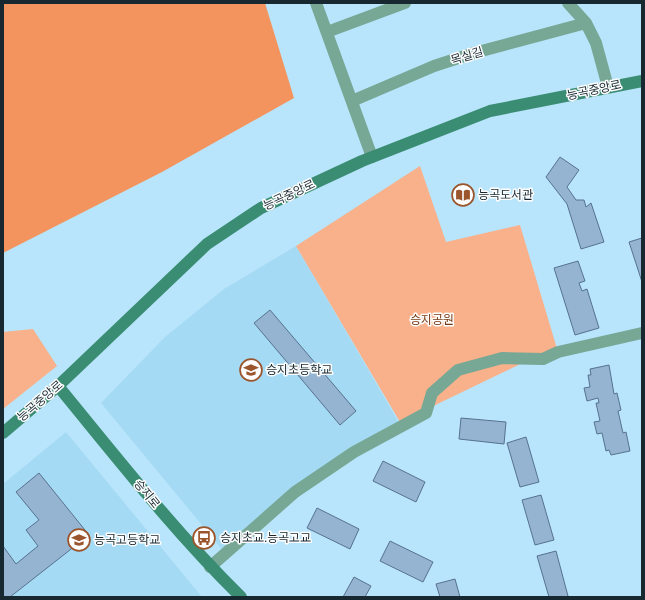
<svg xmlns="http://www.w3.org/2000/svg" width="645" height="600" font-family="Lato,'Noto Sans KR',sans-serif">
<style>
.built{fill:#a5daf4}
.green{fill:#f8b18b}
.forest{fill:#f3945f}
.building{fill:#95b4d2;stroke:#56728e}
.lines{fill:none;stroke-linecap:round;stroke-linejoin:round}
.street{stroke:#76a895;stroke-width:12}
.secondary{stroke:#3a8d72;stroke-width:12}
.labels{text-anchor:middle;stroke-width:3;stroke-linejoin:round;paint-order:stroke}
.street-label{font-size:12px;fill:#172831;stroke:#fefefe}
.poi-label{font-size:12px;fill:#172831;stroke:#fefefe;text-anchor:start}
.park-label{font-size:12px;fill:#783b15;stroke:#fefefe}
</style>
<rect width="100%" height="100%" fill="#b8e5fb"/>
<path class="built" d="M296 246 401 426 354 452 225 553 101 403 165 337 224 289Z
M66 432 202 597H3V484Z"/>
<path class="green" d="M420 166 446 242 520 225 558 352 541 354 400 422 296 246Z
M33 329 57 366 3 409V332Z"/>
<path class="forest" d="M3 3H265L294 98 162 172 3 253Z"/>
<path class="building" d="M560 157 579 170 567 187 576 200H584L586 207 591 203 604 242 581 249 567 204 546 177Z
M642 238V282L629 242Z
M578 261 585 281 579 283 582 291 587 289 599 328 575 335 554 268Z
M270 310 356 411 340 425 254 323Z
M609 365 614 394 617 393 621 410 618 411 623 433 626 432 630 451 611 455 609 450 606 451 602 433 597 434 594 422 600 421 596 403H599L598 398 587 401 584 388 590 387 588 375H591L590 369Z
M461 418 506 422 504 444 459 439Z
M526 437 539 482 520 487 507 443Z
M383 461 425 482 416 502 373 481Z
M39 473 89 535 10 597H3V546L16 564 38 546 26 530 39 520 16 492Z
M541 495 554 540 535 545 522 500Z
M317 508 359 529 350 549 307 528Z
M390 541 433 562 423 582 380 561Z
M556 551 568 596 565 597H549L537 556Z
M354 577 371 586 365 597H343Z
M455 579 460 597H440L436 584Z"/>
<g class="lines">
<path class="street" d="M316 3 372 157
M568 3 586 23 596 43 608 87
M327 32 405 3
M352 101 434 66 474 53 586 23
M210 567 295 492 354 452 426 413 432 393 458 370 502 358 543 359 558 352 642 333"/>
<path class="secondary" d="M58 386C118 459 174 531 241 597
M3 433 58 386 207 244 261 208 362 161 490 111 642 81"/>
</g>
<defs>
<g id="library-ring" transform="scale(1.15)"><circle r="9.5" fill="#fefefe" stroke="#9b552c" stroke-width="1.5"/><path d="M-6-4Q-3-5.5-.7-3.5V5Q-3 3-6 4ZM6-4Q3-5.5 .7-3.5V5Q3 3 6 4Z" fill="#9b552c"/></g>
<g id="school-ring" transform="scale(1.15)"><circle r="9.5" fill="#fefefe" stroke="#9b552c" stroke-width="1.5"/><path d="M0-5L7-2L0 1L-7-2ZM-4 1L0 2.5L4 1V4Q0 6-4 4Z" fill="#9b552c"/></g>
<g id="bus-ring" transform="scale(1.15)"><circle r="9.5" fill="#fefefe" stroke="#9b552c" stroke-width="1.5"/><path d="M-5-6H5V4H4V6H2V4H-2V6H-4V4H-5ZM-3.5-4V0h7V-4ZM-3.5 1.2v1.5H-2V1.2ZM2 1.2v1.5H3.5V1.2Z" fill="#9b552c"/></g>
</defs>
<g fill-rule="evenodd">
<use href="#library-ring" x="463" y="195"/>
<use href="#school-ring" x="251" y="370"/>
<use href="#bus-ring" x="204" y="538"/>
<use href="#school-ring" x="79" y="540"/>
</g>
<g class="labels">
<g class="street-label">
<text transform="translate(467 56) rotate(-17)" y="4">목실길</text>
<text transform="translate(594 90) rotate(-12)" y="4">능곡중앙로</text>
<text transform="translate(289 195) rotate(-25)" y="4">능곡중앙로</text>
<text transform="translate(40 401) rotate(-41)" y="4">능곡중앙로</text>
<text transform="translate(147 494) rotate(51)" y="4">승지로</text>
</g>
<g class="poi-label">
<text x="478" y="199">능곡도서관</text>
<text x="266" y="374">승지초등학교</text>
<text x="220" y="542">승지초교.능곡고교</text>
<text x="94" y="544">능곡고등학교</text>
</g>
<g class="park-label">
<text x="432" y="324">승지공원</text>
</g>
</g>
<rect width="645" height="600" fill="none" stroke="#172831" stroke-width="8"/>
</svg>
